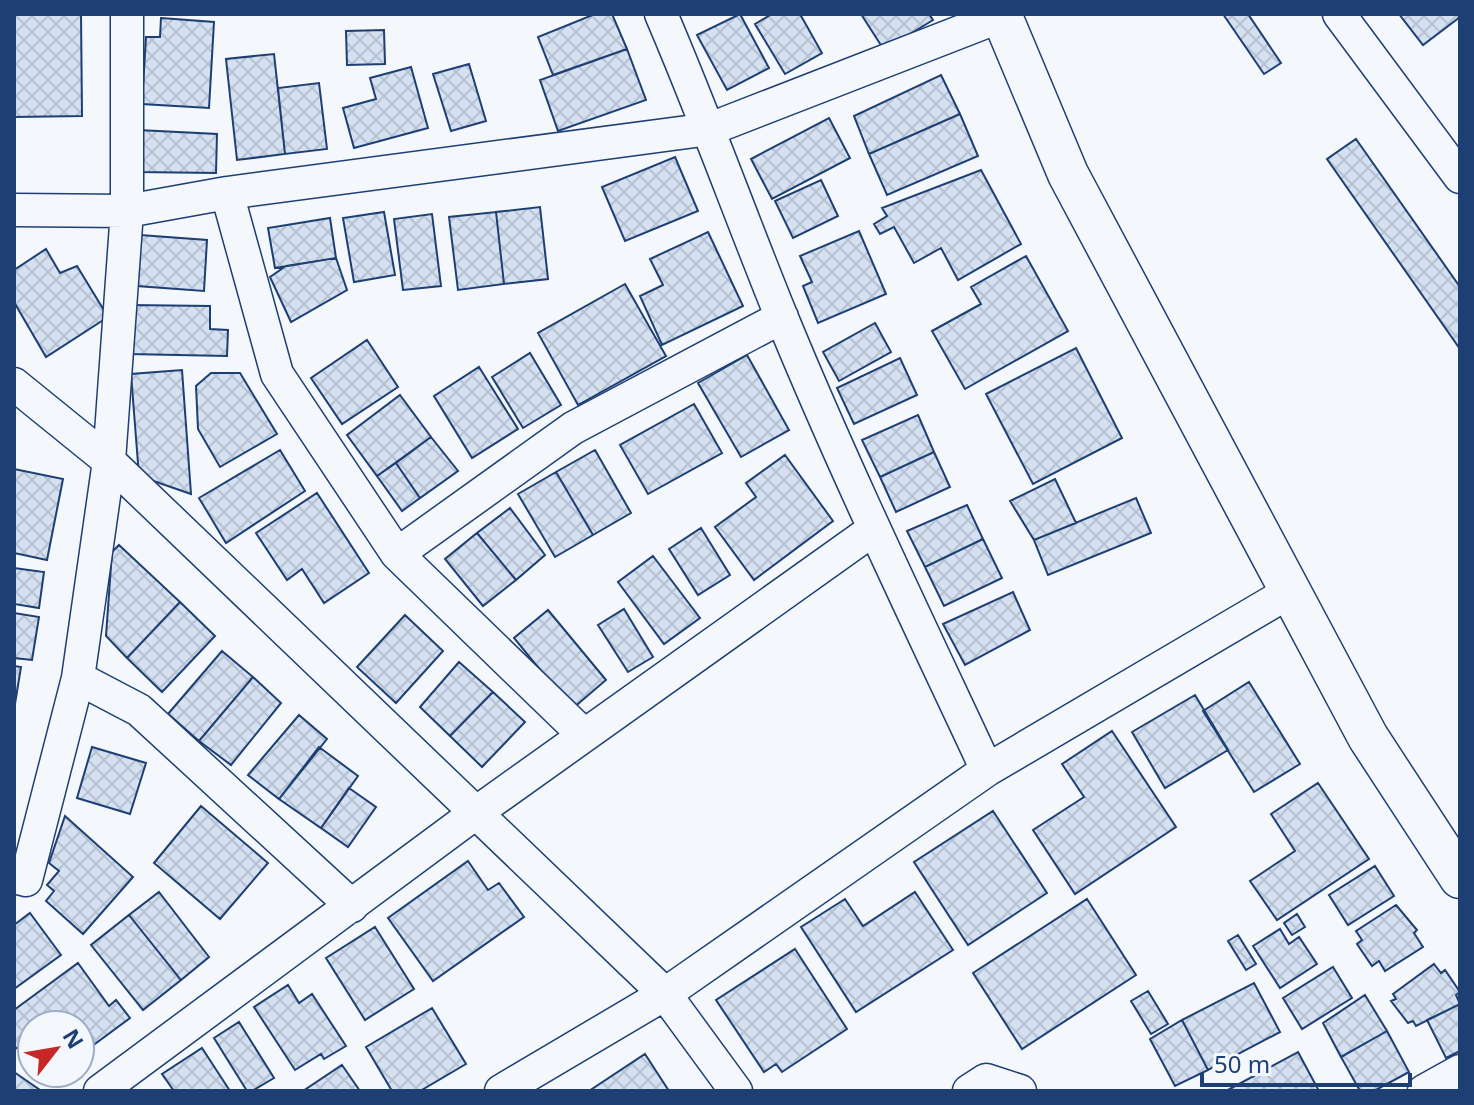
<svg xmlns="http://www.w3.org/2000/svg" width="1474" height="1105" font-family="'Noto Sans',sans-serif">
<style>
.building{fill:url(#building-cross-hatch);stroke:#1d3f73;stroke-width:2}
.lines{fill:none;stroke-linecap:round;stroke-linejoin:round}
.minor-casing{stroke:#1d3f73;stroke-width:35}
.major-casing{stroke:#1d3f73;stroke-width:43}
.minor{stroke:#f4f7fb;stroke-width:32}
.major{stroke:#f4f7fb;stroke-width:40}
</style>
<defs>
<pattern id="building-cross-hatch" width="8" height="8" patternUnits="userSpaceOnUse" patternTransform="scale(2)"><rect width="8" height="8" fill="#d5e0f0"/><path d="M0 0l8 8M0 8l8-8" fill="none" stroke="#b6c1d1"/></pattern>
</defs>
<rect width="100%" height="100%" fill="#f4f7fb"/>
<path class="building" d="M14 14H81L82 116 14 117Z
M595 14H612L627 49 553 75 538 37Z
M740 14 769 68 727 90 697 35Z
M772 14H800L822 53 785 74 755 24Z
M861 14H929L933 20 884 50Z
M1223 14H1248L1281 63 1264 74Z
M1399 14H1460V17L1423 45Z
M161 18 214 22 209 108 142 104 146 37H160Z
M384 30 385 64 347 65 346 31Z
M627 49 646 100 558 131 540 80Z
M274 54 285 154 237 160 226 59Z
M469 64 486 121 451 131 433 74Z
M411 67 428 128 354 148 343 108 376 99 370 78Z
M941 75 960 114 869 154 854 116Z
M319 83 327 149 285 154 278 88Z
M960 114 978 156 887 195 869 154Z
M829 118 850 158 772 199 751 159Z
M138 130 217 134 216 173 138 172Z
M1356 139 1460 287V349L1327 159Z
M675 157 698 211 625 241 602 187Z
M981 170 1021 244 958 280 941 248 914 263 894 227 880 234 874 224 887 216 882 208Z
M821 180 838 216 793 238 775 201Z
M540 207 548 279 504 284 496 212Z
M384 212 395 275 354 282 343 218Z
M496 212 504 284 458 290 449 217Z
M432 214 441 286 403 290 394 219Z
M330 218 336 258 275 268 268 228Z
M859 231 886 294 818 323 803 286 812 282 800 256Z
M708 232 743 306 662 345 640 296 663 285 650 259Z
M140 235 207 240 204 291 137 286Z
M46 249 60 273 77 266 108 317 46 357 14 302V270Z
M1026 256 1068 331 965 389 932 331 981 304 971 287Z
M336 258 347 290 291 322 270 277 286 266Z
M625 284 666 356 578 405 538 333Z
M130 305 210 306V329L228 330 227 356 129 354Z
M875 323 891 352 839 381 823 352Z
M367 340 398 387 342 424 311 378Z
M1076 348 1122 438 1033 484 986 394Z
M530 353 561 405 523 428 492 377Z
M747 355 789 430 741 457 698 383Z
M900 358 917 395 854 424 837 388Z
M479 367 518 429 472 458 434 396Z
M182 370 191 494 139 476 131 374Z
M211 373H240L277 434 220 467 198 429 196 386Z
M400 395 431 437 377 476 347 435Z
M694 404 722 453 648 494 620 445Z
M918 415 934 452 880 477 862 440Z
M431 437 458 471 420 498 396 463Z
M280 450 305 491 226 543 199 498Z
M595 450 631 513 593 535 556 472Z
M934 452 950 487 896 512 880 477Z
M785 455 833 521 754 580 715 527 756 497 746 483Z
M396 463 420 498 402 511 377 476Z
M14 469 63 479 47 560 14 553Z
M556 472 593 535 555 557 518 494Z
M1055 479 1076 523 1034 540 1010 501Z
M317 493 369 573 324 603 302 569 287 580 256 533Z
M1136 498 1151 533 1048 575 1034 540Z
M967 505 983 539 925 567 907 531Z
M510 508 545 555 516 580 477 533Z
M701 528 730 575 698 595 669 549Z
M477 533 516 580 483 606 445 559Z
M983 539 1002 578 944 606 925 567Z
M119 545 180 602 127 658 106 636 112 552Z
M653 556 700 618 664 644 618 582Z
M14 568 44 572 39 608 14 604Z
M1013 592 1030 630 965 665 943 624Z
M180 602 215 636 162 692 127 658Z
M624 609 653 657 628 672 598 625Z
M548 610 606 680 572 709 514 638Z
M14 613 39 617 32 660 14 658Z
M405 615 443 651 396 703 357 667Z
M222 651 253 677 199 741 168 714Z
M459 662 493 692 450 736 420 707Z
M14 666 21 667 14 710Z
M253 677 281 703 231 765 199 741Z
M1249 682 1300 764 1254 792 1203 711Z
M493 692 525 722 482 767 450 736Z
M1195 695 1228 750 1165 788 1132 732Z
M299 715 327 739 279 799 248 775Z
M1112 731 1176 827 1075 894 1033 830 1084 797 1062 764Z
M92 747 146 763 130 814 77 798Z
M319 747 358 776 321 828 279 799Z
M1318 783 1369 859 1277 920 1250 881 1295 851 1271 814Z
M349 788 376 807 348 847 321 828Z
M201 806 268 863 220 919 154 863Z
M993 811 1047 893 968 945 914 862Z
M65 816 133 877 83 934 46 901 54 891 47 885 59 871 49 863Z
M468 861 488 890 499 883 524 917 433 981 388 918Z
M1375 866 1394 896 1348 925 1329 895Z
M159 892 209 957 181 980 129 915Z
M915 892 953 950 856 1012 801 927 845 899 863 926Z
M1087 899 1136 975 1022 1049 973 973Z
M1396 905 1417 930 1414 933 1423 947 1385 971 1379 961 1372 966 1357 944 1362 940 1356 931Z
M30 913 61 955 14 989V925Z
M1297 914 1305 927 1292 935 1284 923Z
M129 915 181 980 143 1010 91 945Z
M375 927 414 989 365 1020 326 958Z
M1280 929 1289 944 1299 937 1317 964 1280 988 1253 946Z
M1238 935 1256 964 1246 970 1228 941Z
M795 949 847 1029 782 1072 776 1064 764 1072 716 1000Z
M78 963 109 1006 116 1000 130 1018 80 1055V1025H32V1065L18 1047 14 1050V1010Z
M1434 964 1441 973 1445 970 1460 992 1456 995 1460 1004 1416 1026 1413 1021 1408 1023 1391 1001 1396 999 1393 994Z
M1333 967 1352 998 1302 1029 1283 998Z
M1254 983 1280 1032 1208 1070 1182 1020Z
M288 985 299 1003 312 994 346 1046 324 1059 321 1054 295 1070 254 1007Z
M1148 991 1168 1024 1151 1034 1131 1001Z
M1365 995 1387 1031 1341 1057 1323 1023Z
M1460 1004V1051L1446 1058 1427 1020Z
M432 1008 466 1064 420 1091H392L366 1047Z
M1182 1020 1208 1070 1175 1086 1150 1039Z
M239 1022 274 1078 252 1091H247L214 1038Z
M1387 1031 1409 1072 1374 1091H1360L1341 1057Z
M202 1048 230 1091H174L162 1074Z
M1298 1052 1319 1091H1226Z
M645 1054 669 1091H589Z
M342 1065 360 1091H303Z
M14 1072 40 1090 39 1091H14Z"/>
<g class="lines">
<g class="minor-casing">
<path id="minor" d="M1339 14 1460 177
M14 210 127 211 227 193
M14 384 109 461 665 994 736 1091
M397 554 277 374 227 193 710 129 1001 16
M78 678 139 710 352 906
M584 735 397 554 573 428 782 317
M987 770 1291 591
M14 877 26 880 78 678 109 461 127 211V14
M100 1091 477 812 874 529
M501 1091 665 994 987 770C917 620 845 471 782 318 741 217 704 114 661 14
M969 1091 986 1080 1020 1091
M1424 1091 1460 1071"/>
</g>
<g class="major-casing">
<path id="major" d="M1001 14 1068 174 1368 737 1460 878"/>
</g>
<use href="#minor" class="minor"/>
<use href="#major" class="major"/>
</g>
<rect width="1474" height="1105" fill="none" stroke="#1d3f73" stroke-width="32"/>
<g transform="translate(56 1049) rotate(59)"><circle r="38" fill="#f4f7fb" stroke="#9eadc5" stroke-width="2"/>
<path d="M0-6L14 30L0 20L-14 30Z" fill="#c62828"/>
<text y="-12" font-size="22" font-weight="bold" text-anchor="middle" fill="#1d3f73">N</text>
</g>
<path d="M1202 1073v12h208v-12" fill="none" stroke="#1d3f73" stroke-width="4"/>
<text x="1214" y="1073" font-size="24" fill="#1d3f73" stroke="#f4f7fb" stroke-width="6" paint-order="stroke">50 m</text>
</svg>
